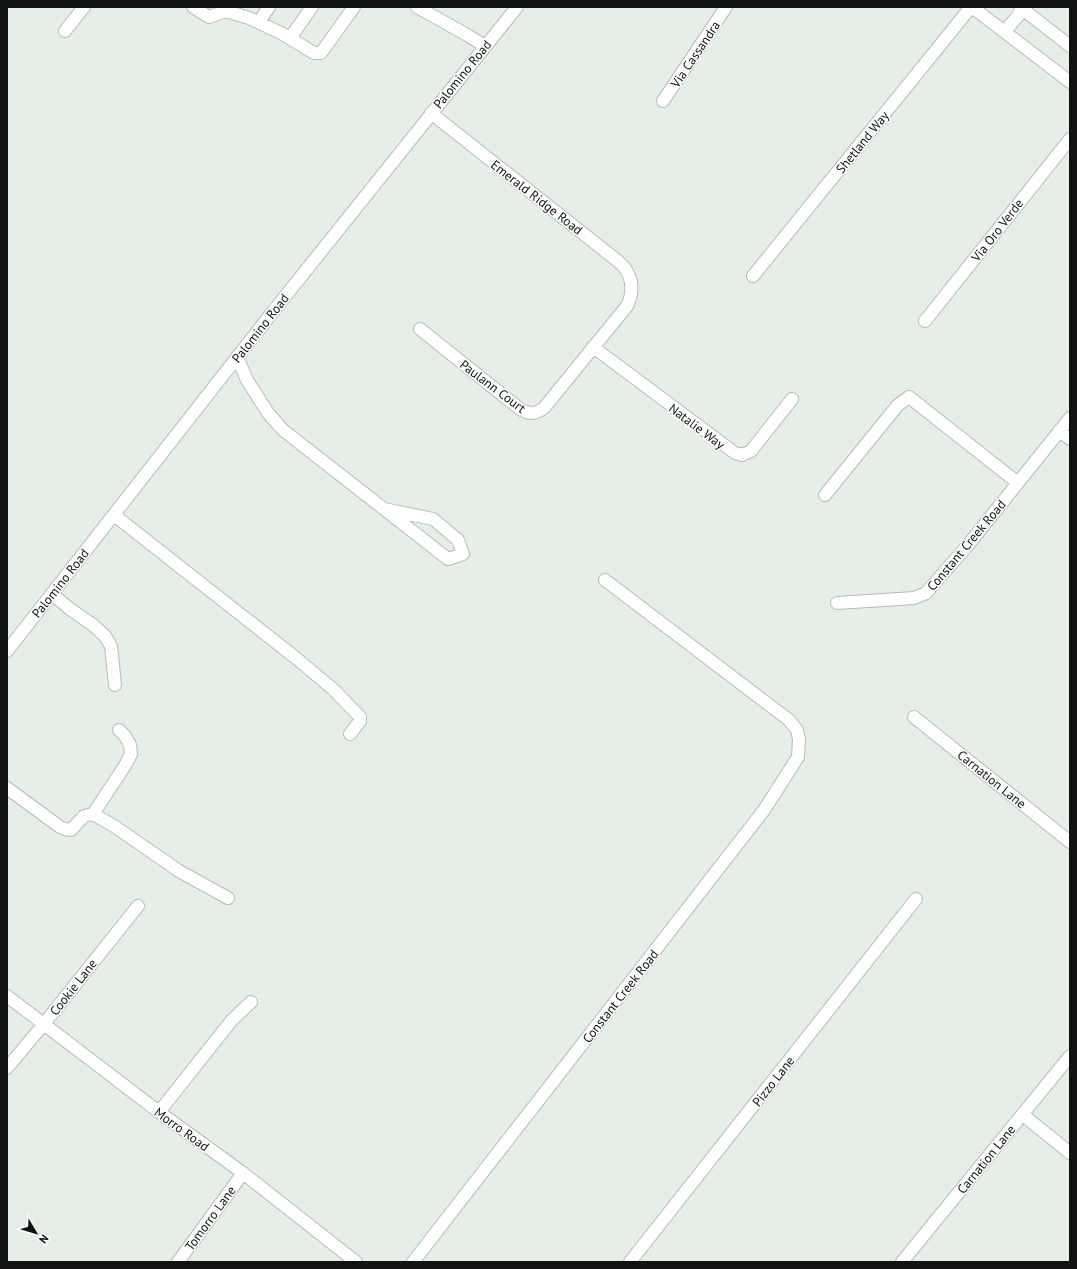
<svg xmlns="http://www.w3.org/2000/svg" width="1077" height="1269" font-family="'PT Sans',sans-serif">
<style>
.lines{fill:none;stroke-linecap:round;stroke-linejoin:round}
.minor-casing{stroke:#b3bdb5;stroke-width:14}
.minor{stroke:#fff;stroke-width:12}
.labels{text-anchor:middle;stroke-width:3;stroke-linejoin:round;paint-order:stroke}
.street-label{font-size:13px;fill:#101311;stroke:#fff}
</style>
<rect width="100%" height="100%" fill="#e5efe8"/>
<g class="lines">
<g class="minor-casing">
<path id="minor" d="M193 7 209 17 226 11 249 18 281 33 314 53H321L354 7
M417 7 467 35 485 46
M972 7 1070 82
M1020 7 1070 46
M259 22 269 7
M65 31 84 7
M1005 31 1023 10
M290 38 312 7
M663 101 726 7
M753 276 971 7
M925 321 1070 139
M420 329 520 409C529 415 536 414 544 408L627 306C635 290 632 273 619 262L431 113
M593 347 735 453 742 455 751 451 792 399
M237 357 247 380 268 413 283 430 448 559 463 554 458 540 433 519 384 509
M1059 431 1070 439
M825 495 898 405 909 397 1018 483
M114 515 296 658 334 690 360 717V721L350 734
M52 594 70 609 93 625 105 636 111 646 115 685
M837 603 914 598 926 593 968 545 1070 418
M7 651 271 314 517 7
M914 717 1070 842
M7 788 60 827 65 829 71 830 84 816 93 814 114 826 179 871 228 898
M93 814 126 764 131 754 130 745 125 736 119 730
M7 996 159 1112 243 1173 356 1262
M7 1068 43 1025 138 906
M159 1112 232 1020 251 1002
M1023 1115 1070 1153
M178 1262 243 1173
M413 1262 764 810 798 757 799 739 797 730 789 720 605 580
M630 1262 916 899
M902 1262 1070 1056"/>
</g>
<use href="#minor" class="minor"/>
</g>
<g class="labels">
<g class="street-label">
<text transform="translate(695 54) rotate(-56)" y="5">Via Cassandra</text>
<text transform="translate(462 74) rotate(-51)" y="5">Palomino Road</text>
<text transform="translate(862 142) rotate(-51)" y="5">Shetland Way</text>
<text transform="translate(537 197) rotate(38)" y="5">Emerald Ridge Road</text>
<text transform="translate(997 230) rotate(-52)" y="5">Via Oro Verde</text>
<text transform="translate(260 328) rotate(-52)" y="5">Palomino Road</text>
<text transform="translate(493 386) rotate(37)" y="5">Paulann Court</text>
<text transform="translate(697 426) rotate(37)" y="5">Natalie Way</text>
<text transform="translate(966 545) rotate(-50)" y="5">Constant Creek Road</text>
<text transform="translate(60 583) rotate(-52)" y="5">Palomino Road</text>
<text transform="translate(992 779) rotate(39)" y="5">Carnation Lane</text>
<text transform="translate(73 987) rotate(-52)" y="5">Cookie Lane</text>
<text transform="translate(620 996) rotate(-52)" y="5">Constant Creek Road</text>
<text transform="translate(773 1081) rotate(-52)" y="5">Pizzo Lane</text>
<text transform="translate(182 1129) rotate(36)" y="5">Morro Road</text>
<text transform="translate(986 1159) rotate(-51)" y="5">Carnation Lane</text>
<text transform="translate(210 1218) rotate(-54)" y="5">Tomorro Lane</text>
</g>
</g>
<rect width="1077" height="1269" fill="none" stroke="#101311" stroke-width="16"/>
<g transform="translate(36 1233) rotate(128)" stroke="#ffffff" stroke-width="3" paint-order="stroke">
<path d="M0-3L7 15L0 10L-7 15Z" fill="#101311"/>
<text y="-6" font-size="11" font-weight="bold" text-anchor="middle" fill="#101311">N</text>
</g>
</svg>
